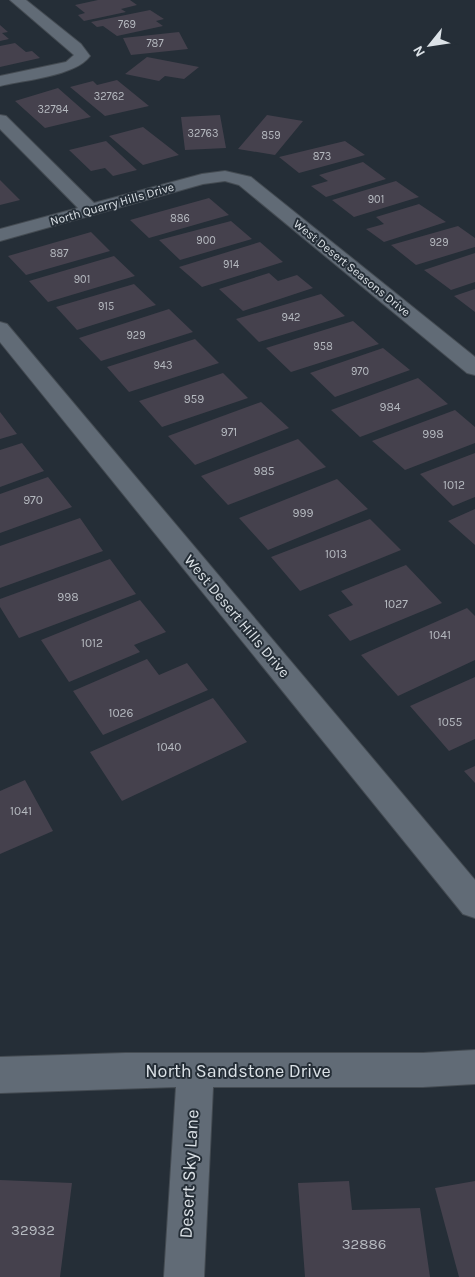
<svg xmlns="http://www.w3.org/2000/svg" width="475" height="1277" font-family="Karla,sans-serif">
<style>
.building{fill:#45414d}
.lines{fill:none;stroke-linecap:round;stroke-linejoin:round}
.minor-casing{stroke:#444b52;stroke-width:2}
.minor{fill:#616b76;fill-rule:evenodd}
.labels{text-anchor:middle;stroke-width:4;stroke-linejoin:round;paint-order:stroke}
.far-number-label{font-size:11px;fill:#b6bac0}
.far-street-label{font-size:12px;fill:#dce2e7;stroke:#252e37}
.number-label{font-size:12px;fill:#b6bac0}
.street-label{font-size:15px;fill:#dce2e7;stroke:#252e37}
.near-number-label{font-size:15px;fill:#b6bac0}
.near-street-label{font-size:18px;fill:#dce2e7;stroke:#252e37}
</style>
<rect width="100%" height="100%" fill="#252e37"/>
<path class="building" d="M98 0H130L137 5 121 9 126 12 84 21 78 15 85 13 75 5Z
M150 10 164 19 156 21 163 26 117 36 103 26 97 27 91 22Z
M0 25 8 32 2 33 9 39 0 41Z
M179 32 188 49 131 55 123 38Z
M15 43 26 52 32 51 40 58 0 67V46Z
M147 57 199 67 184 79 165 76 159 81 125 74Z
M117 80 149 106 105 116 70 87 93 81 97 85Z
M58 88 91 117 45 128 15 101Z
M220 115 226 148 185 150 181 117Z
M267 115 303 121 275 155 238 149Z
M143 127 179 155 143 165 109 136Z
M106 141 137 170 113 176 105 168 91 171 69 150Z
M345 141 365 155 299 173 279 157Z
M363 162 386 179 326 197 311 186 328 181 319 175Z
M0 180 20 200 0 205Z
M396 181 419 197 354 217 332 200Z
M209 198 229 215 149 238 130 220Z
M419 204 446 222 384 242 366 229 384 224 376 217Z
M231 221 252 239 180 260 159 240Z
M458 226 475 238V247L416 265 391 245Z
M91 232 110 251 26 275 8 256Z
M260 242 283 262 202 287 179 267Z
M475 253V282L451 290 424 270Z
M114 256 135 276 48 302 29 281Z
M269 273 278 281 297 275 313 288 243 311 219 289Z
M134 284 156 305 77 330 56 307Z
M475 289V312L454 296Z
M321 294 345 316 259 342 236 319Z
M169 309 193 332 101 361 79 338Z
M353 321 379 344 291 372 266 348Z
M195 339 219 363 129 392 107 367Z
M383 348 410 370 335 397 310 373Z
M223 373 248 398 162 427 139 401Z
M418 378 448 404 360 437 331 410Z
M261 402 289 428 195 465 168 436Z
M455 410 475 427V443L405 470 372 441Z
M0 412 17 434 0 439Z
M298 439 326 467 228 505 201 476Z
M22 443 44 471 0 487V450Z
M475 453V497L453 506 420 474Z
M48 477 72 507 0 533V494Z
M337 479 368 509 268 550 239 518Z
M475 509V545L448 521Z
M80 518 103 551 0 588V546Z
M370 519 401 550 300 591 271 557Z
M110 559 136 594 19 638 0 607V599Z
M406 565 442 603 350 641 328 615 353 605 341 591Z
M140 600 166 632 134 645 140 652 69 682 41 640Z
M467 608 475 616V660L398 696 361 655Z
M147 659 159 675 187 663 208 690 103 735 73 691Z
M475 677V739L449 751 410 706Z
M213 698 247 742 122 801 90 752Z
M475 766V783L464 771Z
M25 780 53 831 0 854V791Z
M0 1180 72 1183 60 1277H0Z
M349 1181 352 1210 420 1208 430 1277H305L298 1183Z
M475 1181V1277H459L435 1188Z"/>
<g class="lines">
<g class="minor-casing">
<path id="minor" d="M10 0H26L81 44 90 56C76 76 24 80 0 86V76L66 62 74 55Z
M0 115 6 116 94 203 202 174 225 171 251 177 475 357V375L467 373 239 185 225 181 203 184 0 241V229L78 208 0 129Z
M0 322 7 324 475 880V918L463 914 0 342Z
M475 1050V1084L423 1087H213L204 1277H164L176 1087 0 1093V1057L125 1053H423Z"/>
</g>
<use href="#minor" class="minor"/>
</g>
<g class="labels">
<g class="far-number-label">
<text x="127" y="28">769</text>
<text x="155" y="47">787</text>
<text x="109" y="100">32762</text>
<text x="53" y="113">32784</text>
<text x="203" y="137">32763</text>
<text x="271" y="139">859</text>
<text x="322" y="160">873</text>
<text x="376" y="203">901</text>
<text x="180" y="222">886</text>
<text x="206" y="244">900</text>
<text x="439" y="246">929</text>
<text x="59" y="257">887</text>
<text x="231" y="268">914</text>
<text x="82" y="283">901</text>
<text x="106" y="310">915</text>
<text x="291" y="321">942</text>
<text x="136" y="339">929</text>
<text x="323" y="350">958</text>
<text x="163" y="369">943</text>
<text x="360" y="375">970</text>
</g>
<g class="far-street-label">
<text transform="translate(112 204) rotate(-16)" y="4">North Quarry Hills Drive</text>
<text transform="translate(352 268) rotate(39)" y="4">West Desert Seasons Drive</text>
</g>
<g class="number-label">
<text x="194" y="403">959</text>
<text x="390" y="411">984</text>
<text x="229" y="436">971</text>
<text x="433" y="438">998</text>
<text x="264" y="475">985</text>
<text x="454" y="489">1012</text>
<text x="33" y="504">970</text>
<text x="303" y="517">999</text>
<text x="336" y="558">1013</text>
<text x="68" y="601">998</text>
<text x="396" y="608">1027</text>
<text x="440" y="639">1041</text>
<text x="92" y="647">1012</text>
<text x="121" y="717">1026</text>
<text x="450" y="726">1055</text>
<text x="169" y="751">1040</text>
<text x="21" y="815">1041</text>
</g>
<g class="street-label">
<text transform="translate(237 616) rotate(50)" y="5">West Desert Hills Drive</text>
</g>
<g class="near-number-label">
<text x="33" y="1235">32932</text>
<text x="364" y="1249">32886</text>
</g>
<g class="near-street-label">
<text x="238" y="1077">North Sandstone Drive</text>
<text transform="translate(189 1174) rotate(-87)" y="6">Desert Sky Lane</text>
</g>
</g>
<g transform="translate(430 45) rotate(240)" stroke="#252e37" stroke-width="4" paint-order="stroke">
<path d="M0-4L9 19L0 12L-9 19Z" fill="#dce2e7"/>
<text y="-8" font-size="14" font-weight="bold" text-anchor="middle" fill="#dce2e7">N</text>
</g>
</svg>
